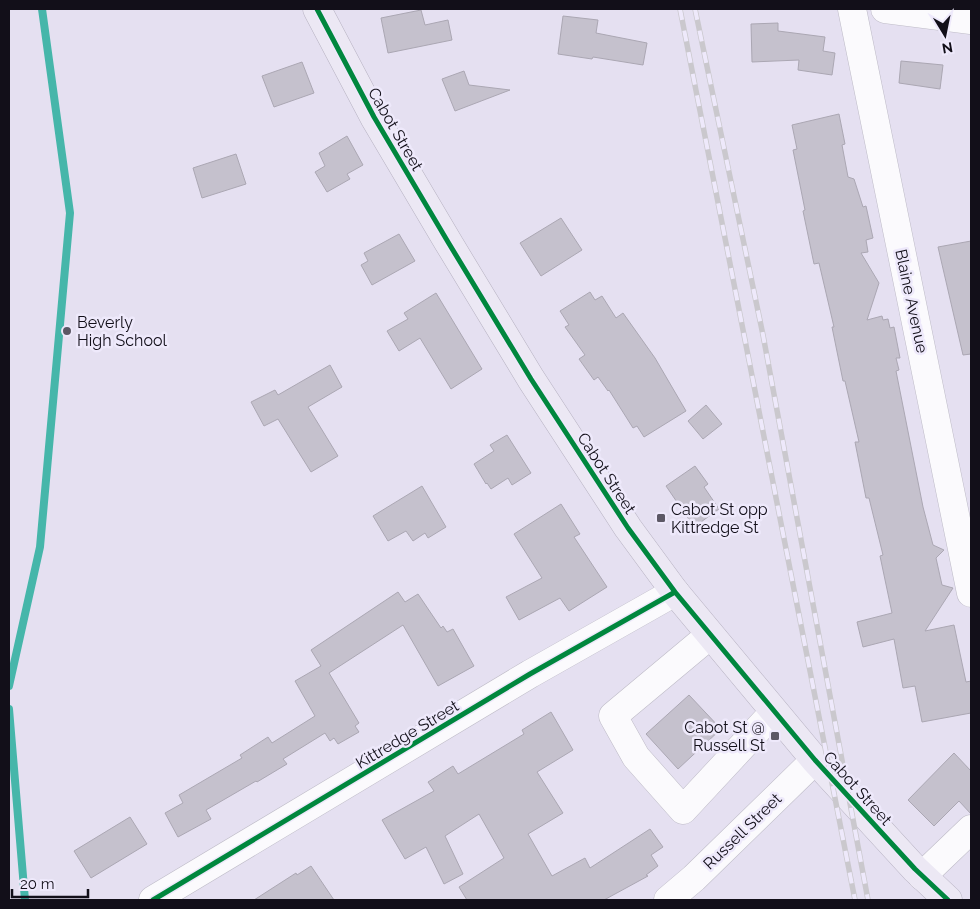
<svg xmlns="http://www.w3.org/2000/svg" width="980" height="909" font-family="Raleway,sans-serif">
<style>
.lines{fill:none;stroke-linecap:round;stroke-linejoin:round}
.stream{stroke:#46b6aa;stroke-width:8}
.building{fill:#c5c1cd;stroke:#aba7b3}
.minor-casing{stroke:#bebbc7;stroke-width:29}
.highway-casing{stroke:#b6b1c1;stroke-width:29}
.minor{stroke:#fbfafd;stroke-width:28}
.highway{stroke:#ece8f4;stroke-width:28}
.rail-casing{stroke:#cac8cd;stroke-width:5.5}
.rail{stroke:#eee9fb;stroke-width:4;stroke-dasharray:11;stroke-linecap:butt}
.cycleway-casing{stroke:#eee9fb;stroke-width:8}
.cycleway{stroke:#00873e;stroke-width:5}
.poi-dot{fill:#5c5865;stroke:#eee9fb;stroke-width:2}
.labels{text-anchor:middle;stroke-width:5;stroke-linejoin:round;paint-order:stroke}
.street-label{font-size:16px;fill:#120f19;stroke:#eee9fb}
.poi-label{font-size:16px;fill:#120f19;stroke:#eee9fb;text-anchor:start}
</style>
<rect width="100%" height="100%" fill="#e5e0f1"/>
<g class="lines">
<path class="stream" d="M9 686 40 547 70 213 42 9
M9 709 25 900"/>
</g>
<path class="building" d="M421 10 425 25 448 20 452 40 388 53 381 18Z
M563 16 598 20 596 33 647 43 643 65 593 57 592 59 558 54Z
M778 23V31L825 37 823 51 835 53 832 75 798 70 799 60 752 62 751 24Z
M901 61 943 65 940 89 899 83Z
M302 62 314 93 274 107 262 76Z
M464 71 469 85 510 90 455 111 442 79Z
M839 114 845 144 842 145 848 177 854 179 863 207 866 206 873 238 866 240 868 252 861 253 879 283 867 320 882 316 883 320 888 319 890 328 894 327 900 358H896L899 370 896 371 923 507 933 545 944 550 936 558 942 585 953 588 925 631 954 625 966 682 971 681V713L922 722 915 686 903 688 894 639 863 647 857 622 892 613 880 556 883 555 869 498H866L855 442H859L845 381H843L832 327H834L819 263 814 264 803 211 805 210 793 150 797 149 792 125Z
M347 136 363 165 347 174 350 179 327 192 315 172 325 166 319 153Z
M236 154 246 184 202 198 193 168Z
M561 218 582 250 541 276 520 243Z
M399 234 415 261 372 285 361 265 368 261 364 253Z
M971 241V354L963 355 938 247Z
M590 292 595 300 602 296 616 318 623 313 655 358 686 411 644 437 637 426 633 428 609 390 608 391 598 377 594 380 579 359 585 355 565 327 569 325 560 311Z
M436 293 482 369 451 389 420 338 399 351 387 331 408 319 404 313Z
M330 365 342 387 308 407 338 456 311 472 278 419 264 426 251 402 275 390 278 395Z
M706 405 722 424 703 439 688 421Z
M507 435 531 473 512 485 508 478 491 489 487 483 486 484 474 464 494 451 490 445Z
M695 466 708 484 704 487 719 509 694 527 666 486Z
M422 486 446 527 428 538 425 533 413 541 406 531 388 541 373 516Z
M561 504 580 534 574 537 607 587 569 611 560 598 519 620 506 597 542 578 514 534Z
M398 592 405 602 418 594 441 628 443 626 447 632 453 629 474 666 438 686 403 625 329 673 359 723 355 726 359 732 338 744 334 738 330 741 325 733 283 759 287 764 257 782 256 781 206 810 211 819 178 837 165 813 183 803 179 795 242 758 240 755 268 737 272 743 315 716 295 681 321 666 311 650Z
M689 695 721 729 678 769 646 734Z
M551 712 573 750 537 772 563 813 528 834 552 876 585 858 590 868 650 829 663 847 651 855 658 866 646 875 648 876 604 900H467L459 887 504 858 479 814 445 836 463 874 444 884 426 847 405 859 382 820 434 791 428 782 453 766 458 774 524 734 522 730Z
M954 753 971 771V814L959 801 934 826 908 800Z
M130 817 147 844 91 878 74 851Z
M311 866 334 900H254L296 873 297 875Z"/>
<g class="lines">
<g class="minor-casing">
<path id="minor" d="M852 9 971 593
M885 9 971 20
M710 635 613 716 636 757 683 810 774 712
M922 876 971 829
M153 900 530 674 675 592
M668 900 694 878 815 760"/>
</g>
<g class="highway-casing">
<path id="highway" d="M317 9 374 117 448 242 531 379 628 528 675 592 815 760 915 869 948 900"/>
</g>
<use href="#minor" class="minor"/>
<use href="#highway" class="highway"/>
<g class="rail-casing">
<path id="rail" d="M680 9 855 900
M695 9 763 335 868 900"/>
</g>
<use href="#rail" class="rail"/>
<g class="cycleway-casing">
<path id="cycleway" d="M317 9 374 117 448 242 531 379 628 528 675 592 815 760 915 869 948 900
M153 900 530 674 675 592"/>
</g>
<use href="#cycleway" class="cycleway"/>
</g>
<g class="poi-dot">
<circle cx="67" cy="331" r="5"/>
<rect x="656" y="513" width="10" height="10" rx="2.5"/>
<rect x="770" y="731" width="10" height="10" rx="2.5"/>
</g>
<g class="labels">
<g class="street-label">
<text transform="translate(396 129) rotate(60)" y="6">Cabot Street</text>
<text transform="translate(912 301) rotate(78)" y="6">Blaine Avenue</text>
<text transform="translate(607 473) rotate(57)" y="6">Cabot Street</text>
<text transform="translate(407 734) rotate(-31)" y="6">Kittredge Street</text>
<text transform="translate(858 788) rotate(48)" y="6">Cabot Street</text>
<text transform="translate(742 831) rotate(-44)" y="6">Russell Street</text>
</g>
<g class="poi-label">
<text x="77" y="328">Beverly<tspan x="77" dy="18">High School</tspan></text>
<text x="671" y="515">Cabot St opp<tspan x="671" dy="18">Kittredge St</tspan></text>
<text x="765" y="733" text-anchor="end">Cabot St @<tspan x="765" dy="18">Russell St</tspan></text>
</g>
</g>
<rect width="980" height="909" fill="none" stroke="#120f19" stroke-width="20"/>
<g transform="translate(945 35) rotate(170)" stroke="#eee9fb" stroke-width="4" paint-order="stroke">
<path d="M0-4L9 19L0 12L-9 19Z" fill="#120f19"/>
<text y="-8" font-size="14" font-weight="bold" text-anchor="middle" fill="#120f19">N</text>
</g>
<path d="M12 889v8h76v-8" fill="none" stroke="#120f19" stroke-width="2.5"/>
<text x="20" y="889" font-size="15" fill="#120f19" stroke="#eee9fb" stroke-width="4" paint-order="stroke">20 m</text>
</svg>
